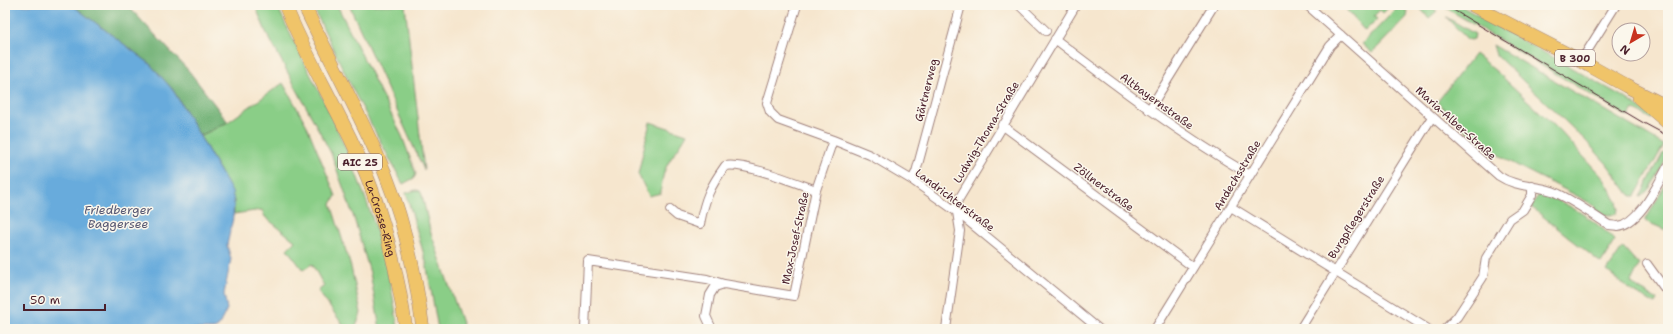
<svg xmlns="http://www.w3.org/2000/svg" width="1673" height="334" font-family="'Shantell Sans',sans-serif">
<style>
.green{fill:#8ace87;stroke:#6a7659}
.forest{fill:#6fb174;stroke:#5c6850}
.water{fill:#67abdc;stroke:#586584}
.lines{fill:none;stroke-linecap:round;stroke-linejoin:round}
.minor-casing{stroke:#a0827c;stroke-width:10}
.primary-casing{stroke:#a0827c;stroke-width:14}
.minor{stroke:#fff;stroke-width:8}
.primary{stroke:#f0c469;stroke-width:13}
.tram{stroke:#4a1f2b;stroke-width:1}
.labels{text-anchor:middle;stroke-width:3;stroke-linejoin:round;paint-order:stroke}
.shield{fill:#fbf7ec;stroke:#7f6065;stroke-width:1}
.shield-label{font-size:10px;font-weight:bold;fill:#4a1f2b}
.street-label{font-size:11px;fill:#4a1f2b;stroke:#fbf7ec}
.water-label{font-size:12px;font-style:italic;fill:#565772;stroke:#fbf7ec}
</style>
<rect width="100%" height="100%" fill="#fbf7ec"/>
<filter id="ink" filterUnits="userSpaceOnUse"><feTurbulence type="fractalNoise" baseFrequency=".025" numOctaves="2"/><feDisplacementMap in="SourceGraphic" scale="8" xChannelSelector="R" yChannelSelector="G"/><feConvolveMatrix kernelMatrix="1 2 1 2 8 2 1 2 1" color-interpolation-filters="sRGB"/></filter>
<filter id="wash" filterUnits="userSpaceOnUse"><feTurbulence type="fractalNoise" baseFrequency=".012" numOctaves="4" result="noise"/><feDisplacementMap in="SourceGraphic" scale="16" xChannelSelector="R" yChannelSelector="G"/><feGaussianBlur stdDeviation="0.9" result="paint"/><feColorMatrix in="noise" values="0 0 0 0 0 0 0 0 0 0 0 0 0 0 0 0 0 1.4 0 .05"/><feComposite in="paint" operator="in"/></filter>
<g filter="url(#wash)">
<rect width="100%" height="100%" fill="#f6e6ce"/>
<path class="green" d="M255 5H277C297 51 323 96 343 142 369 202 390 264 398 329H380L370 273 354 218 331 153 266 32Z
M312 5H337L402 136 416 174 414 178 403 184 355 94Z
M349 5H405L424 170Z
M1347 5H1391L1383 13 1380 10 1374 16 1377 19 1365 31 1345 8Z
M1417 5H1428L1437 11 1429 18Z
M1441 5H1459L1627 99 1653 117 1652 119 1633 109 1628 117Z
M1401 7 1408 11 1407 17 1372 53 1362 44 1397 8Z
M1446 17 1475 34 1474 39 1471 40 1467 39Z
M1493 45 1664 145 1635 196H1632L1630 195 1607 164 1586 141 1496 55Z
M1475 54 1497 72 1558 129 1604 179 1617 202 1618 209 1617 213C1610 217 1600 214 1594 210L1595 206C1558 184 1517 169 1482 144 1466 132 1451 116 1437 102Z
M283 83 306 124 336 196 331 204 351 267 361 313 355 329H346L318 291 324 286 312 264 303 270 287 249 295 241 265 217 262 210 234 214V201L227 183 200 136 228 122Z
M650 122 687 134C674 158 662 162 661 193L649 196 638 174Z
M1667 150 1668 152C1664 164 1651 192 1640 197L1663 153Z
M1668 180V231L1645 221Z
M416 190 420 191 422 195 430 230 463 326 461 329H438L426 262 406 193Z
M1540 194C1566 201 1596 221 1615 240L1601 263 1530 206Z
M1623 247 1639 265 1631 282 1639 289 1658 300 1656 304 1633 292 1607 271Z"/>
<path class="forest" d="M72 5H127L189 71 228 122 200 136 173 90 149 63Z"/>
<path class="water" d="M5 5H72L149 63 173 90 227 183 232 192 234 201 233 218 227 245 231 259 224 294 227 309 218 327 214 329H5Z"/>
</g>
<g filter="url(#ink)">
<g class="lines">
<g class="minor-casing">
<path id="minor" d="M797 5 767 103 770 112 778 120 833 140 870 155 912 180 957 212 1099 329
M1019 5 1046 31
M1307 5 1499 176C1515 187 1534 185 1552 191 1572 199 1591 214 1609 225 1612 225 1616 226 1618 226 1640 224 1658 183 1668 166
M1055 39C1119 88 1180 134 1250 175
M1581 61 1616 5
M1149 110 1214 5
M1002 125 1193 267
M912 180 916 172 961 5
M1231 207 1428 329
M670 210 677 216 700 224C705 198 710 187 725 166 744 162 796 183 816 190
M1647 264 1668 293
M585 329 588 261 707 279 724 284
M712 329 706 316 710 295 715 287 724 284 794 296 816 190 833 140
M946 329 960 231 957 212V202L1076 5
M1155 329 1330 46 1341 35
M1300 329 1432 117
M1445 329 1457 317 1483 277 1486 258 1510 219 1523 210 1532 195V186"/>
</g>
<g class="primary-casing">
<g id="primary">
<path id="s1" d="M285 5C310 67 348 124 371 187 388 233 399 281 406 329"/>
<path d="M304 5C330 61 361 115 385 173 405 223 416 276 423 329"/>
<path d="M1472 5 1581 61 1626 86 1668 107"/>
<path d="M1639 98 1668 123"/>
</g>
</g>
<use href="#minor" class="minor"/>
<use href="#primary" class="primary"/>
<path class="tram" d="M1445 5 1642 122 1668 136"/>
</g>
</g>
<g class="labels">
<g class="shield">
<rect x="1555" y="50" width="40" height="16" rx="3"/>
<rect x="338" y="154" width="44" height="16" rx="3"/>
</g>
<g class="shield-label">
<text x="1575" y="62">B 300</text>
<text x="360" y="166">AIC 25</text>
</g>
<g class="street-label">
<text transform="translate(926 90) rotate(-76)" y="4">Gärtnerweg</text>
<text transform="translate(1157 101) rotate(36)" y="4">Altbayernstraße</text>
<text transform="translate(1456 123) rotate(42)" y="4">Maria-Alber-Straße</text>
<text transform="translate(986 132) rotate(-59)" y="4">Ludwig-Thoma-Straße</text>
<text transform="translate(1237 175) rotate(-59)" y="4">Andechsstraße</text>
<text transform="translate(1104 187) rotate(37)" y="4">Zöllnerstraße</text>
<text transform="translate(955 200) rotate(37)" y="4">Landrichterstraße</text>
<text transform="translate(1356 217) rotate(-58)" y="4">Burgpflegerstraße</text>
<text dy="4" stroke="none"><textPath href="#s1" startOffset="234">La-Crosse-Ring</textPath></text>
<text transform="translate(795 238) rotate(-78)" y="4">Max-Josef-Straße</text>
</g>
<g class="water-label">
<text x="118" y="214">Friedberger<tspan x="118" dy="14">Baggersee</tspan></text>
</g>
</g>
<rect width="1673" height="334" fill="none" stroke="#fbf7ec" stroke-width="20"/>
<g transform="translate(1631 42) rotate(218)"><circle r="19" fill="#fbf7ec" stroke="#b4a19f"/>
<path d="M0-3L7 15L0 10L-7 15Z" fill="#c8321e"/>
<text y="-6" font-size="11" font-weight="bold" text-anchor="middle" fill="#4a1f2b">N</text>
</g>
<path d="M24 304v6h81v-6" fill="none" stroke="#4a1f2b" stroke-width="2"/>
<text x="30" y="304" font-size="12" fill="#4a1f2b" stroke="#fbf7ec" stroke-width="3" paint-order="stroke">50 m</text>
</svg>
